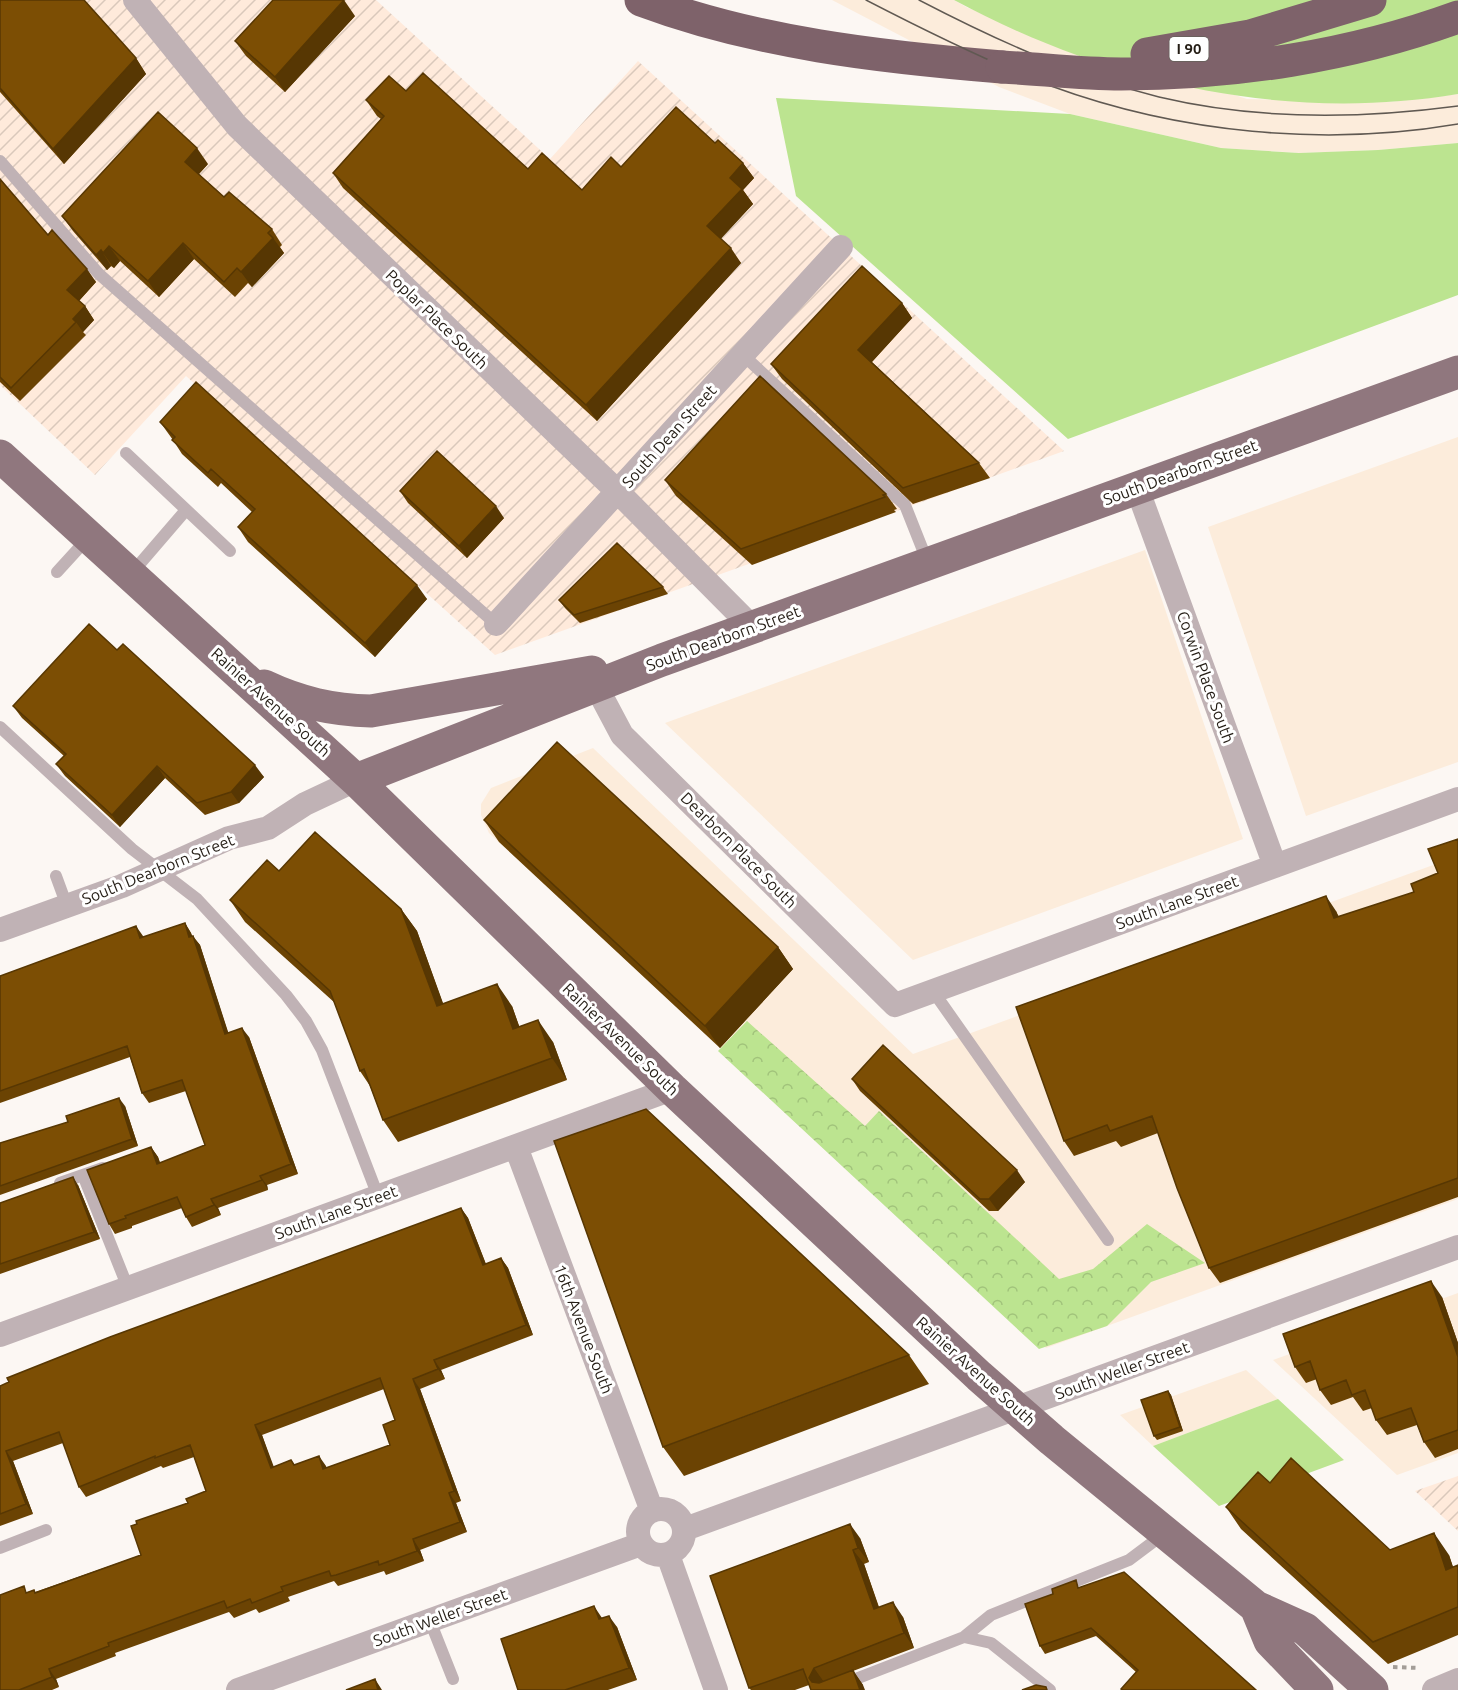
<svg xmlns="http://www.w3.org/2000/svg" width="1458" height="1690" font-family="Ubuntu,sans-serif">
<style>
.built{fill:#fcecdb}
.industrial{fill:url(#industrial-furrows)}
.grass{fill:#bce490}
.forest{fill:url(#forest-crowns)}
.lines{fill:none;stroke-linecap:round;stroke-linejoin:round}
.path{stroke:#a39d97;stroke-width:4;stroke-dasharray:4.5 4.5;stroke-linecap:butt}
.lane{stroke:#c0b2b5;stroke-width:12}
.street{stroke:#c0b2b5;stroke-width:24}
.primary{stroke:#90777e;stroke-width:33}
.highway{stroke:#7e626a;stroke-width:33}
.tram{stroke:#605952;stroke-width:1.5}
.highway-bridge{stroke:#7e626a;stroke-width:33}
.wall{fill:#6b4303;fill-rule:evenodd}
.shaded-wall{fill:#573703}
.building{fill:#7c4e04;stroke:#573703;stroke-width:1.5;fill-rule:evenodd}
.labels{text-anchor:middle;stroke-width:6;stroke-linejoin:round;paint-order:stroke}
.shield{fill:#fff;stroke:#66615b;stroke-width:1.5}
.shield-label{font-size:15px;font-weight:bold;fill:#241d15}
.street-label{font-size:16px;fill:#241d15;stroke:#fff}
</style>
<defs>
<pattern id="industrial-furrows" width="10" height="10" patternUnits="userSpaceOnUse" patternTransform="scale(1.5)"><rect width="10" height="10" fill="#ffeadb"/><path d="M-1 1l2-2M0 10L10 0M9 11l2-2" fill="none" stroke="#dac8bb"/></pattern>
<pattern id="forest-crowns" width="20" height="18" patternUnits="userSpaceOnUse" patternTransform="scale(1.5)"><rect width="20" height="18" fill="#bce490"/><path d="M2 6a3 3 0 1 1 6 0M12 15a3 3 0 1 1 6 0" fill="none" stroke="#a1c37b"/></pattern>
</defs>
<rect width="100%" height="100%" fill="#fcf7f3"/>
<path class="built" d="M832 0H954L968 8 1247 99 1389 102 1458 94V143L1378 150 1300 153 1221 148 1070 114 999 87Z
M1458 437V762L1306 816 1208 527Z
M1145 550 1243 839 913 960 665 723Z
M593 748 913 1054 1458 856V1199L1046 1348 489 833 481 815V804L491 788Z
M1458 1293V1453L1397 1475 1273 1360Z
M1246 1370 1278 1399 1153 1446 1120 1415Z"/>
<path class="industrial" d="M0 0H376L550 159 638 61 1064 451 495 655 186 376 95 475 0 385Z
M1458 1476V1531L1415 1491Z"/>
<path class="grass" d="M954 0H1458V94C1284 123 1108 83 954 0Z
M776 98 1070 114 1221 148 1299 153 1378 150 1458 143V295L1068 439 796 196Z
M1278 1399 1344 1460 1219 1506 1153 1446Z"/>
<path class="forest" d="M747 1021 865 1126 879 1111 1059 1279 1093 1269 1147 1224 1205 1263 1151 1282 1107 1326 1039 1349 718 1051Z"/>
<g class="lines">
<path class="path" d="M1393 1667 1419 1668"/>
<path class="lane" d="M0 161 99 274 496 624
M743 355 905 505 928 563
M126 453 230 551
M57 572 88 538
M131 574 186 510
M0 727 132 849 197 899 286 995 306 1021 322 1050 378 1196
M56 876 67 906
M933 991 1108 1240
M83 1175 128 1288
M60 1183 103 1168
M0 1548 46 1530
M430 1621 453 1679
M964 1637 991 1615 1129 1560 1165 1533
M827 1690 964 1637 991 1643 1050 1690"/>
<path class="street" d="M135 0 237 126 618 492 752 627
M1137 488 1275 866
M496 624 841 247
M596 686 622 735 895 1005 1458 799
M0 930 122 886 229 838 268 828 305 804 356 780
M516 1147 652 1511
M0 1335 672 1089
M638 1532a23 23 0 1 1 46 0a23 23 0 1 1-46 0Z
M685 1529 1458 1247
M668 1555 716 1690
M238 1690 641 1544
M1434 1690 1458 1680"/>
<path class="primary" d="M0 456 356 780 672 1089 979 1376 1052 1440 1256 1607 1305 1629 1372 1690
M264 686C300 703 332 710 371 711L592 672
M356 780 662 660 1458 372
M1256 1607 1270 1641 1317 1690"/>
<path class="highway" d="M641 0C756 43 880 57 1002 67"/>
<path class="tram" d="M866 0C926 31 988 62 1051 86 1179 133 1324 147 1458 124
M919 0C996 40 1075 76 1159 97 1256 120 1360 119 1458 106"/>
<path class="highway-bridge" d="M1147 54 1250 36 1370 0
M1002 67C1041 69 1082 74 1121 74 1234 74 1351 56 1458 17"/>
</g>
<path class="wall" d="M0 0 136 58 146 74 64 164 0 92Z
M355 16 285 92 246 56 235 41Z
M406 91 528 169 582 190 621 167 715 143 743 163 754 178 743 190 753 204 720 239 741 263 597 421 343 188 333 173 381 119 377 116 366 100Z
M208 164 199 174 224 197 272 229 282 245 280 247 284 253 252 287 248 283 235 297 194 259 159 297 120 261 114 268 111 266 107 270 73 231 62 216Z
M0 179 48 235 96 282 79 301 85 306 94 320 83 332 86 335 20 401 0 382Z
M902 303 912 318 872 362 979 463 990 478 913 504 782 379 771 364Z
M160 422 427 599 375 657 248 542 238 527 252 512 221 483 218 487 182 454 173 440Z
M665 480 886 494 897 509 894 510 896 512 752 565 676 496Z
M400 491 504 518 467 558 408 503Z
M663 587 668 594 580 623 565 608 559 600Z
M117 650 264 777 239 803 205 815 165 778 120 827 65 776 56 764 64 756 22 718 13 706Z
M484 820 778 947 793 969 720 1048 499 842Z
M1458 839V1197L1220 1283 1209 1268 1158 1133 1121 1147 1116 1141 1074 1156 1064 1141 1336 911 1339 917 1414 892 1438 873Z
M279 871 401 909 417 931 443 1004 512 1006 519 1026 553 1042 567 1080 398 1142 383 1120 370 1086 360 1071 335 1003 245 922 230 900Z
M185 923 191 933 192 936 200 945 228 1033 249 1037 298 1174 267 1185 268 1190 218 1208 221 1215 192 1227 186 1217 182 1208 132 1226V1228L115 1234 109 1224 151 1147 158 1157 160 1163 205 1145 186 1091 149 1103 142 1093 130 1057 0 1103V976L143 937Z
M852 1079 1025 1182 998 1211H989L860 1091Z
M125 1106 138 1146 0 1195V1143Z
M78 1185 100 1239 0 1274V1203Z
M461 1208 468 1218 486 1264 501 1258 508 1268 533 1335 441 1370 445 1379 420 1389 461 1501 456 1503 467 1532 420 1550 424 1561 386 1575 384 1571 338 1586 334 1581 288 1597 290 1601 259 1613 256 1609 234 1618 229 1612 115 1653 116 1656 56 1679 59 1687 52 1690H0L28 1592 34 1590 35 1592 141 1555 188 1503 206 1491 194 1457 163 1468 161 1466 86 1497 79 1487 63 1443 13 1461 33 1514 0 1526V1386ZM384 1389 395 1420 390 1445 326 1468V1466L295 1465 291 1460 273 1467 262 1435Z
M1442 1297 1458 1343V1449L1435 1458 1424 1442 1417 1425 1387 1435 1376 1420 1372 1408 1363 1411 1353 1397 1331 1405 1320 1390 1317 1379 1306 1383 1295 1367Z
M909 1355 929 1384 684 1476 663 1447Z
M1168 1391 1171 1395 1183 1431 1157 1440 1154 1436Z
M1270 1483 1390 1550 1449 1555 1453 1567 1458 1565V1635L1388 1664 1241 1529 1226 1507Z
M860 1538 869 1562 864 1564 879 1607 903 1617 914 1648 853 1671 863 1685H809L795 1690H751L749 1688Z
M1081 1587 1256 1690 1136 1672 1096 1636 1045 1654 1040 1646Z
M602 1618 617 1627 637 1680 608 1690H518Z"/>
<path class="shaded-wall" d="M344 0 355 16 285 92 275 77Z
M136 58 146 74 64 164 53 149Z
M197 148 208 164 196 177 185 162Z
M743 163 754 178 743 190 753 204 718 242 707 226 730 178Z
M273 238 284 253 252 287 241 272Z
M183 243 194 259 159 297 148 281Z
M109 246 120 261 114 268 103 253Z
M731 248 741 263 597 421 586 405Z
M101 250 111 266 107 270 96 255Z
M87 269 96 282 76 304 67 290Z
M902 303 912 318 869 365 858 350Z
M85 306 94 320 83 332 76 322 73 319Z
M496 506 504 518 467 558 459 546Z
M417 585 427 599 375 657 365 643Z
M255 765 264 777 239 803 231 792Z
M157 766 165 778 120 827 112 815Z
M1326 896 1336 911 1345 934 1334 918Z
M401 909 417 931 452 1028 437 1006Z
M185 923 191 933 196 947 189 937Z
M136 926 143 936 147 947 140 938Z
M193 936 200 945 232 1044 225 1034Z
M778 947 793 969 720 1048 705 1026Z
M497 984 512 1006 528 1051 513 1029Z
M538 1020 553 1042 567 1080 552 1058Z
M242 1028 249 1037 298 1174 291 1164Z
M119 1098 125 1106 138 1146 132 1139Z
M151 1147 158 1157 164 1174 157 1164Z
M1017 1170 1025 1182 998 1211 989 1199Z
M260 1176 267 1185 268 1190 262 1180Z
M73 1177 78 1185 100 1239 94 1232Z
M211 1199 218 1208 221 1215 214 1205Z
M461 1208 468 1218 490 1275 483 1265Z
M501 1258 508 1268 533 1335 526 1325Z
M1431 1281 1442 1297 1458 1343V1357Z
M434 1360 441 1370 445 1379 438 1369Z
M413 1379 420 1389 461 1501 454 1491Z
M1168 1391 1171 1395 1183 1431 1180 1427Z
M255 1425 262 1435 278 1478 271 1468Z
M6 1451 13 1461 33 1514 26 1504Z
M319 1456 326 1466 330 1479 323 1469Z
M449 1493 456 1503 467 1532 460 1522Z
M850 1524 860 1538 869 1562 858 1548Z
M1434 1533 1449 1555 1458 1582 1446 1570Z
M413 1539 420 1550 424 1561 417 1551Z
M853 1550 864 1564 884 1623 874 1609Z
M893 1602 903 1617 914 1648 904 1633Z
M594 1606 602 1618 599 1619Z
M609 1616 617 1627 637 1680 629 1668Z
M814 1668 824 1682 817 1690 809 1678Z
M49 1669 56 1679 59 1687 52 1677Z
M853 1670 863 1685 865 1690H860Z
M375 1679 382 1690H378Z"/>
<path class="building" d="M0 0H84L136 58 53 149 0 88Z
M273 0H344L275 77 235 41Z
M423 73 528 169 542 153 582 190 611 157 621 167 676 107 715 143 718 140 743 163 730 178 742 189 707 226 731 248 586 405 333 173 384 116 366 100 389 76 406 91Z
M158 112 197 148 185 162 224 197 229 192 272 229 268 233 273 238 241 272 237 268 224 282 183 243 148 281 109 246 103 253 101 250 96 255 62 216Z
M0 179 48 235 52 230 87 269 67 290 85 306 73 319 76 322 11 388 0 377Z
M862 266 902 303 858 350 979 463 903 488 771 364Z
M760 376 886 494 883 495 885 497 741 549 665 480Z
M196 382 417 585 365 643 238 527 255 509 211 469 208 473 172 440 175 437 160 422Z
M437 451 496 506 459 546 400 491Z
M617 543 663 587 574 615 559 600Z
M89 624 117 650 123 644 255 765 231 792 197 803 157 766 112 815 56 764 66 754 13 706Z
M557 742 778 947 705 1026 484 820Z
M315 832 401 909 437 1006 497 984 513 1029 538 1020 552 1058 383 1120 364 1069 360 1071 330 991 230 900 267 860 279 871Z
M1458 839V1178L1209 1268 1177 1188 1152 1116 1110 1131 1107 1125 1064 1141 1016 1007 1326 896 1334 918 1414 892 1411 884 1438 873 1428 849Z
M185 923 189 937 193 936 225 1034 242 1028 291 1164 260 1176 262 1180 211 1199 214 1205 186 1217 177 1197 125 1216 126 1218 109 1224 87 1170 151 1147 157 1164 205 1145 182 1080 142 1093 127 1046 0 1091V976L136 926 140 938Z
M883 1045 1017 1170 989 1199H980L852 1079Z
M119 1098 132 1139 0 1186V1143L68 1122 66 1116Z
M646 1109 909 1355 663 1447 554 1141Z
M73 1177 94 1232 0 1264V1203Z
M461 1208 483 1265 501 1258 526 1325 434 1360 438 1369 413 1379 454 1491 449 1493 460 1522 413 1539 417 1551 379 1565 378 1561 336 1575 331 1576 329 1571 281 1587 283 1591 252 1603 250 1599 227 1608 224 1601 108 1643 109 1646 49 1669 52 1677 19 1690H0V1595L24 1586 26 1593 34 1590 35 1593 141 1555 131 1526 137 1524 136 1521 188 1503 186 1499 206 1491 190 1445 155 1458V1456L79 1487 59 1432 6 1451 26 1504 0 1514V1386L9 1382 7 1378 110 1337ZM380 1378 395 1420 383 1425 390 1445 323 1469 319 1456 294 1465 291 1460 271 1468 255 1425Z
M1431 1281 1458 1357V1430L1424 1442 1411 1408 1376 1420 1365 1390 1352 1395 1346 1380 1320 1390 1310 1361 1295 1367 1283 1334Z
M1168 1391 1180 1427 1154 1436 1141 1400Z
M1291 1458 1390 1550 1434 1533 1446 1570 1458 1565V1607L1373 1642 1226 1507 1258 1472 1270 1483Z
M850 1524 858 1548 853 1550 874 1609 893 1602 904 1633 814 1668 809 1678 812 1682 819 1683 853 1670 860 1690H811L803 1669 749 1688 710 1576Z
M1124 1572 1256 1690H1123L1121 1689 1138 1670 1091 1628 1040 1646 1025 1604 1053 1594 1052 1589 1076 1580 1078 1588Z
M594 1606 599 1619 609 1616 629 1668 565 1690H518L501 1639Z
M375 1679 378 1690H346Z
M1036 1685 1046 1687 1047 1690H1022Z"/>
<g class="labels">
<rect class="shield" x="1169.5" y="37" width="39" height="24" rx="4.5"/>
<g class="shield-label">
<text x="1189" y="54">I 90</text>
</g>
<g class="street-label">
<text transform="translate(437 319) rotate(44)" y="6">Poplar Place South</text>
<text transform="translate(669 436) rotate(-48)" y="6">South Dean Street</text>
<text transform="translate(1180 472) rotate(-20)" y="6">South Dearborn Street</text>
<text transform="translate(723 638) rotate(-20)" y="6">South Dearborn Street</text>
<text transform="translate(1206 677) rotate(70)" y="6">Corwin Place South</text>
<text transform="translate(271 702) rotate(42)" y="6">Rainier Avenue South</text>
<text transform="translate(739 850) rotate(45)" y="6">Dearborn Place South</text>
<text transform="translate(158 869) rotate(-22)" y="6">South Dearborn Street</text>
<text transform="translate(1177 902) rotate(-20)" y="6">South Lane Street</text>
<text transform="translate(621 1039) rotate(44)" y="6">Rainier Avenue South</text>
<text transform="translate(336 1212) rotate(-20)" y="6">South Lane Street</text>
<text transform="translate(584 1329) rotate(69)" y="6">16th Avenue South</text>
<text transform="translate(1122 1370) rotate(-20)" y="6">South Weller Street</text>
<text transform="translate(976 1371) rotate(42)" y="6">Rainier Avenue South</text>
<text transform="translate(440 1617) rotate(-20)" y="6">South Weller Street</text>
</g>
</g>
</svg>
